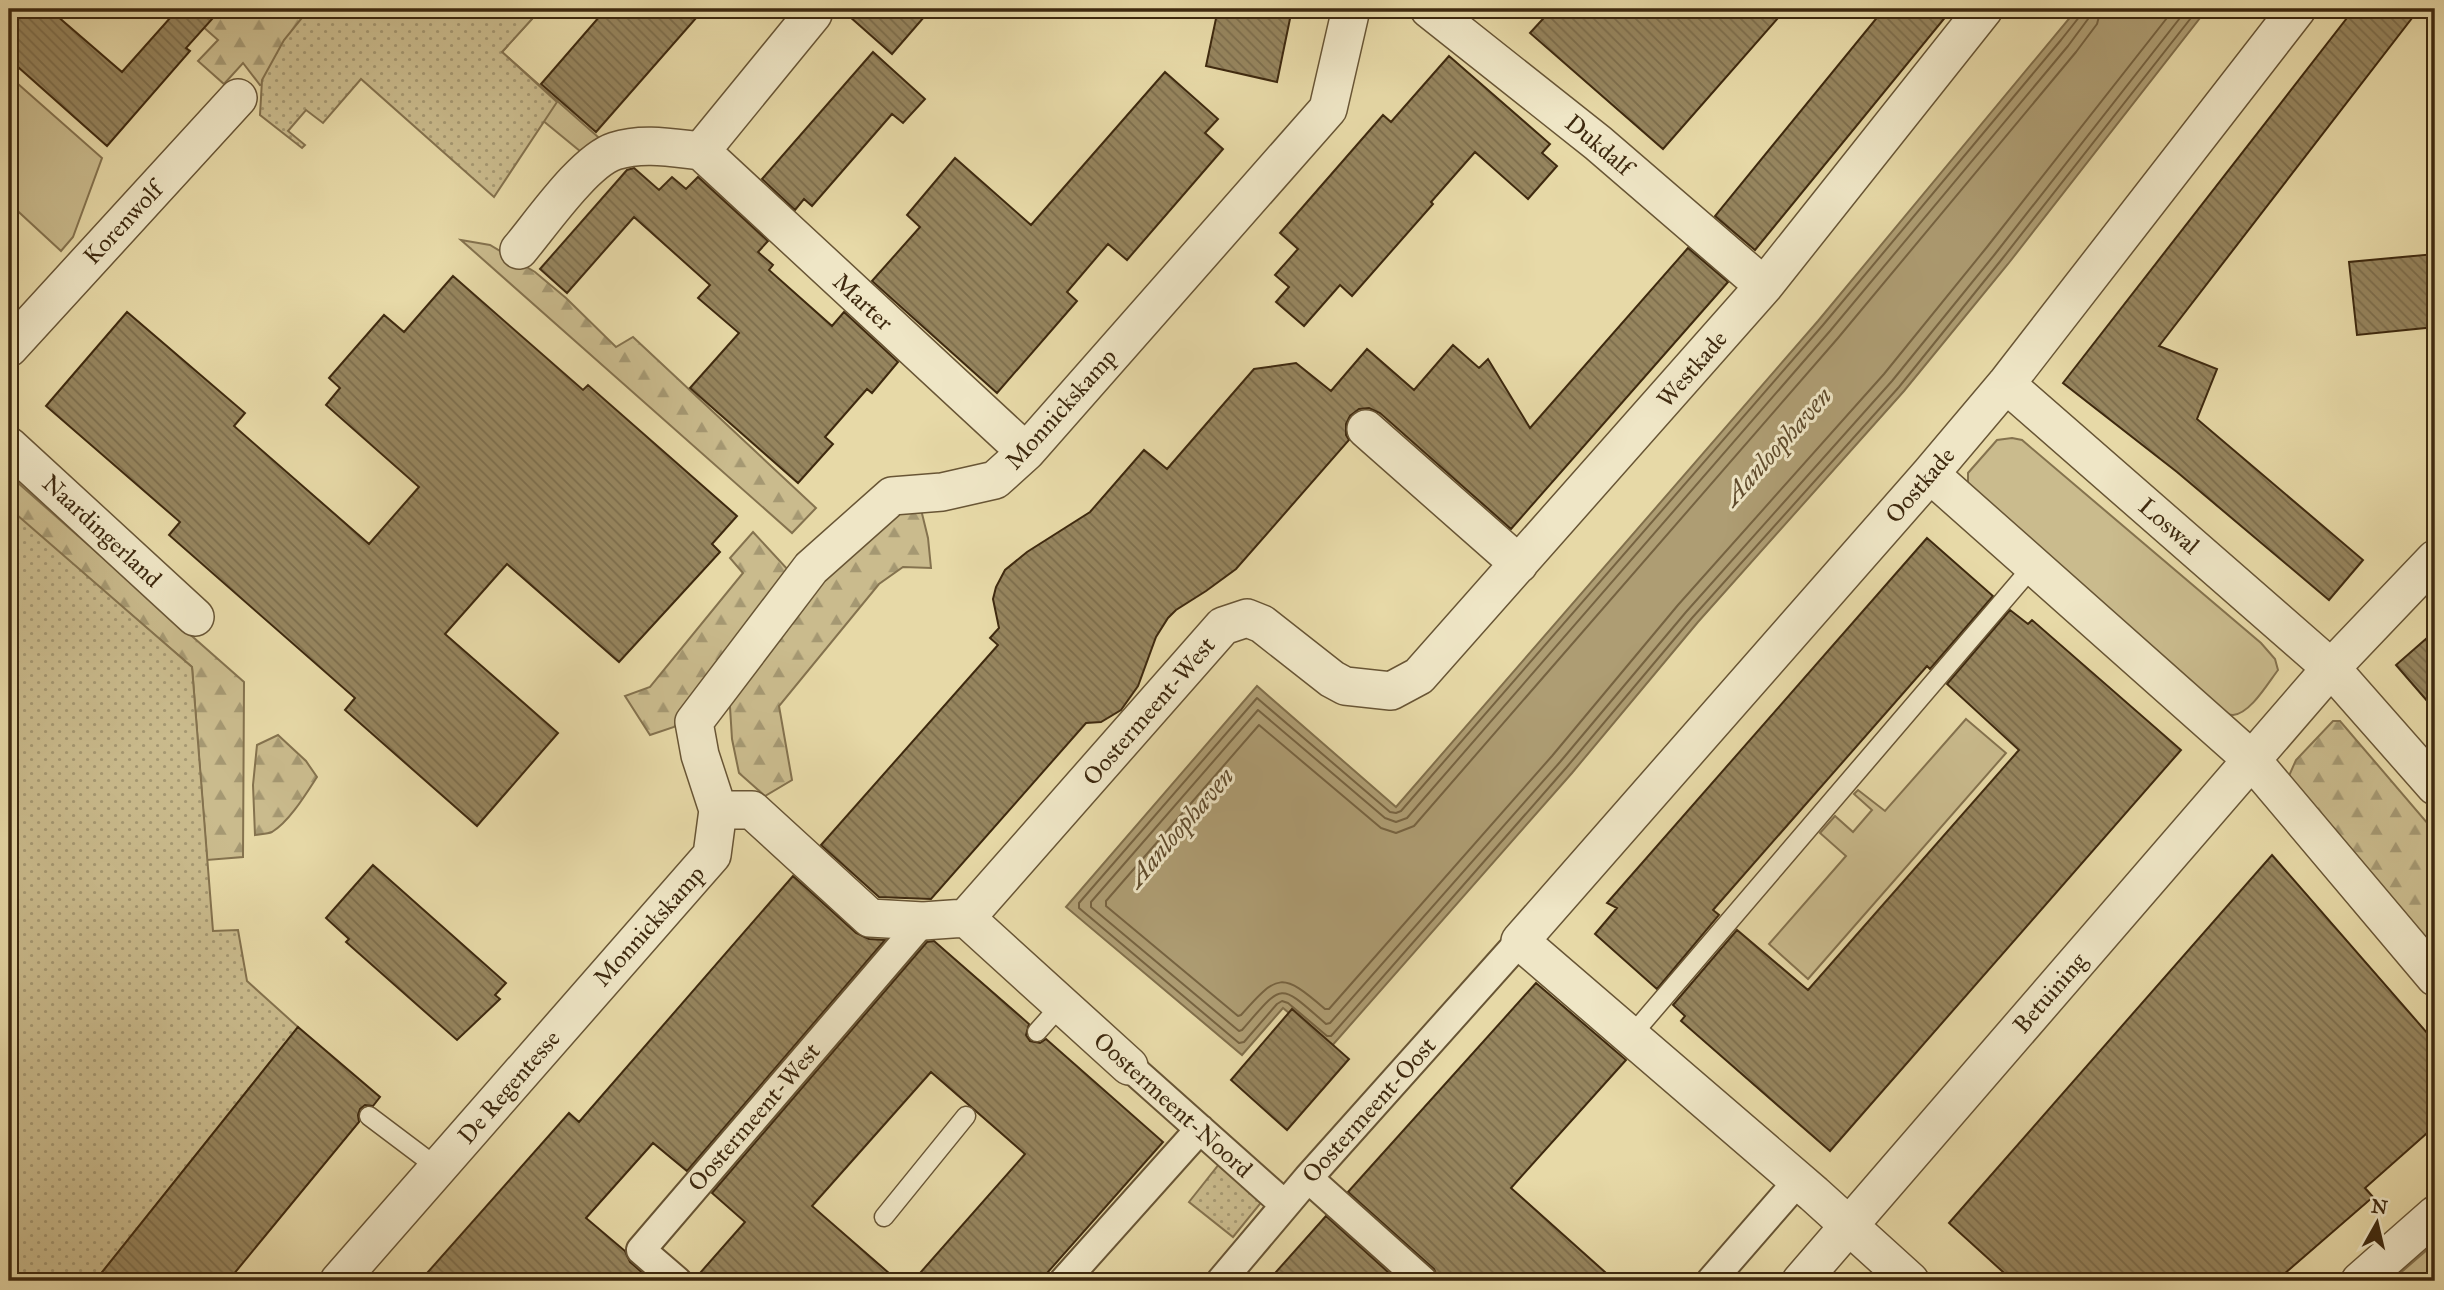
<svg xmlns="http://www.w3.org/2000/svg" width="2444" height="1290" font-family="'IM FELL Great Primer',serif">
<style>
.grass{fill:#cabb8d;stroke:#84724e;stroke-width:2}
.forest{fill:url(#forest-firs);stroke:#84724e;stroke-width:2}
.park{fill:url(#park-dots);stroke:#84724e;stroke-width:2}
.water{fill:#ae9d73;stroke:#816f4b;stroke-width:2}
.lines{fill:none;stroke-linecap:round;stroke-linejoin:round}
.shore{stroke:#766341;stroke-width:2}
.building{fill:url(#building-back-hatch);stroke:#3e290f;stroke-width:2}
.service-casing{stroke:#685535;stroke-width:21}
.pedestrian-casing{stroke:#685535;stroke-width:32}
.minor-casing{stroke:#685535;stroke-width:40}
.service{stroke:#efe6c6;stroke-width:18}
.pedestrian{stroke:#efe6c6;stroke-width:28}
.minor{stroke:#efe6c6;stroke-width:37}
.labels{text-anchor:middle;stroke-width:6;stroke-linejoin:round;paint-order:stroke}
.street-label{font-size:24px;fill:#3e290f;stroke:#efe6c6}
.water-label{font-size:26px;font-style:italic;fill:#604c2d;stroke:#efe6c6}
</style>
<defs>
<pattern id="forest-firs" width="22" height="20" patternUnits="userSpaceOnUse" patternTransform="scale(1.75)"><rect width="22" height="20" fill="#cabb8d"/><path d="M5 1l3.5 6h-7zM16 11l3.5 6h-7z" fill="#a59872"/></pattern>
<pattern id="park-dots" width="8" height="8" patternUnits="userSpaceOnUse" patternTransform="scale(1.75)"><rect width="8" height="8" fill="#cabb8d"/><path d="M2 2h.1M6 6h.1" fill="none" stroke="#a59872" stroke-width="1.8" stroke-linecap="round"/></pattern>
<pattern id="building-back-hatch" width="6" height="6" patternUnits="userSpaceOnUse" patternTransform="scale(1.75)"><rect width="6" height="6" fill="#96855e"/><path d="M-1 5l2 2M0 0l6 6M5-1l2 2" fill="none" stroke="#7c6d4c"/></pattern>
</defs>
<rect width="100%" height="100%" fill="#e7d9a7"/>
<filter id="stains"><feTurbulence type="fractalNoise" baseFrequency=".00286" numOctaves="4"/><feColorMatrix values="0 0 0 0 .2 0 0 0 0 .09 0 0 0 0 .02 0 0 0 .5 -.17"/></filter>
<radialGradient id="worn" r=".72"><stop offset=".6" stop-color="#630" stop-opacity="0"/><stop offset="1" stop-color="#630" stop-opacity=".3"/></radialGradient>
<path class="grass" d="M541 9 502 52 606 144 586 156 469 60Z
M9 76 102 158 73 237 61 251 9 203Z
M2012 438 2022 440 2261 643 2275 659 2278 670C2268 683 2250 714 2233 715 2227 715 2222 712 2216 710L1968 491V473L1997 440Z
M1966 719 2006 753 1808 979 1769 944 1846 856 1820 833 1835 816 1853 832 1872 810 1854 794 1858 790 1885 811Z
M2435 1243V1281H2391Z"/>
<path class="forest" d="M183 9H322L307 73 260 85 243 63 224 84 198 61 218 40Z
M461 240 490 245 535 272 566 298 616 347 633 337 816 508 792 533Z
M9 475 244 682 243 857 207 860 192 667 9 510Z
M916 489 928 538 931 568 903 567 879 584 779 706 792 780 765 796 739 773 732 739 729 691 845 542Z
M753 532 790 572 674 727 650 735 625 696 650 687 743 573 730 558Z
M2333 721H2340L2435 832V949L2288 778 2296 760Z
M278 735 306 761 317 777C306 794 289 822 272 832 267 834 260 834 255 835L253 785 257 745Z"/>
<path class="park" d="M309 9H541L502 52 557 102 494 197 361 79 323 123 306 110 288 131 305 145 302 148 260 115 262 80 284 40Z
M9 508 192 667 213 931 238 930 247 981 298 1027 95 1281H9V1144L12 1133 9 1132Z
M1220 1163 1264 1199 1233 1237 1189 1202Z"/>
<path class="water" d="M2077 9H2207L2008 264 1904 391 1698 622 1572 773 1330 1048 1283 1008 1242 1055 1066 907 1257 686 1396 807 1818 321Z"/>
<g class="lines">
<path class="shore" d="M2082 9 2080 16 2061 40 1823 325 1401 811 1396 813 1390 812 1257 698 1079 903V908L1239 1043 1244 1042 1277 1004 1282 1001 1288 1003 1327 1036H1331L1566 768 1692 618 1899 387 2002 259 2198 9
M2090 9 2088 19 2068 46 1830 331 1407 818 1396 822 1385 818 1258 710 1091 902V907L1239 1031 1242 1030C1284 982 1278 982 1326 1024L1330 1023 1560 762 1686 612 1892 381 1995 254 2187 9
M2101 9 2097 24 2076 52 1838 338 1414 826 1396 833 1381 828 1259 725 1106 901V906L1238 1016 1241 1015C1278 973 1282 972 1325 1009H1329L1552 756 1678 605 1884 374 1987 247 2174 9"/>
</g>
<path class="building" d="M9 9H49L122 72 178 9H221L186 48 190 51 107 146 9 59Z
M606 9H704L596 132 541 84Z
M841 9H931L892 54Z
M1218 9H1292L1277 82 1206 66Z
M1552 9H1786L1663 149 1530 33Z
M1884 9H1952L1755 250 1715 216Z
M2354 9H2419L2159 346 2217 369 2197 419 2363 560 2329 600 2177 472 2063 383Z
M873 52 925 99 903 123 892 114 812 206 804 199 795 210 762 179Z
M1449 56 1550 144 1542 153 1557 166 1528 199 1475 152 1431 202 1433 204 1352 296 1340 285 1304 326 1276 302 1289 287 1275 275 1298 249 1280 233 1383 115 1391 122Z
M1165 72 1218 119 1205 133 1223 149 1127 260 1108 244 1067 292 1077 301 997 393 872 281 920 227 907 215 955 158 1031 225Z
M634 168 659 190 672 177 686 189 698 177 768 241 758 252 773 265 769 270 832 326 844 312 898 362 872 393 867 389 825 437 833 444 798 483 690 388 739 333 698 298 710 285 634 217 567 293 540 269 627 170Z
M1688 248 1728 282 1511 529 1380 413 1369 408 1359 409 1350 416 1346 424V435L1349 440 1236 569 1206 591 1176 610 1168 618 1156 637 1138 686 1121 710 1101 722 1086 723 931 899 879 897 821 845 998 645 990 638 999 628 993 599 996 587 1005 570 1027 552 1090 512 1144 450 1167 469 1254 369 1296 363 1331 391 1367 349 1414 390 1453 345 1479 368 1488 359 1530 428Z
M2435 254V327L2357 335 2349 262Z
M453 276 583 390 588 385 737 516 712 544 720 552 619 662 507 564 445 634 558 733 477 826 345 710 355 698 169 535 180 522 46 406 127 312 245 413 234 426 369 544 419 487 326 405 340 388 329 378 384 315 404 332Z
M1927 538 1993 596 1930 669 1927 666 1713 910 1719 915 1657 989 1595 934 1617 908 1607 903Z
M2010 610 2028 624 2032 620 2181 750 1830 1151 1681 1021 1685 1016 1673 1005 1737 930 1808 990 2019 750 1947 684Z
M2435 631V710L2396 665Z
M2272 855 2435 1042V1126L2365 1188 2373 1197 2276 1281H2013L1949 1223Z
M373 865 506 983 495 995 500 999 457 1040 346 942 349 939 326 918Z
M793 876 856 933 869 939 885 940 687 1171 653 1143 586 1218 625 1251 630 1262 652 1281H420L569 1113 579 1122Z
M934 941 1029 1024 1026 1035 1030 1041 1040 1043 1046 1039 1163 1142 1040 1281H913L1025 1154 931 1072 812 1206 898 1281H693L745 1222 712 1193 927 942Z
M1536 983 1626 1060 1511 1188 1615 1281H1439L1434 1269 1348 1192Z
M1292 1009 1349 1059 1287 1130 1231 1080Z
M298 1027 380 1097 373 1106 365 1105 360 1109 358 1115 359 1122 228 1281H95Z
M1326 1216 1398 1281H1268Z"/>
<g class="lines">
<g class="service-casing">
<path id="service" d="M1037 1032 1062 1004
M1631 1036 2033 566
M369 1116 438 1168
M884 1217 966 1116"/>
</g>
<g class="pedestrian-casing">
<path id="pedestrian" d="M1129 1066 1285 1205
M1308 1178 1423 1281
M677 1281 641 1250 923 921
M1064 1281 1200 1129
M1221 1281 1308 1178 1520 941
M1711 1281 1798 1181"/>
</g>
<g class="minor-casing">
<path id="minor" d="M1429 9 1598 143 1764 286
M701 151 1026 452
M519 250C541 224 584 161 615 151 643 142 673 148 701 151L813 14 810 9
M9 348 238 98
M2006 384 2331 668 2435 786
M1366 429 1519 564
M9 446 195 617
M1930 474 2251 759 2435 977
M718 810H752L870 918 923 921 966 918 1129 1066
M966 918 1223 626 1247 618 1262 624 1332 679 1345 686 1391 691 1419 676 1764 286 1984 9
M339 1281 712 855 718 810 700 755 694 722 811 568 892 496 942 492 995 480 1026 452 1328 109 1351 9
M1801 1281 2331 668 2435 559
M1910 1281 1814 1194 1520 941 1930 474 2006 384 2297 9
M2360 1281 2435 1215"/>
</g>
<use href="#service" class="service"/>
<use href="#pedestrian" class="pedestrian"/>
<use href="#minor" class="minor"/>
</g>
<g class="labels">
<g class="street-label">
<text transform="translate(1599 145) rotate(40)" y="8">Dukdalf</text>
<text transform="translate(123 223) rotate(-47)" y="8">Korenwolf</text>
<text transform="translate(863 302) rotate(43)" y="8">Marter</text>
<text transform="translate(1692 369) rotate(-49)" y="8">Westkade</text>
<text transform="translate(1061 409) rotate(-48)" y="8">Monnickskamp</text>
<text transform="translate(1920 485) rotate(-49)" y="8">Oostkade</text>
<text transform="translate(2169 526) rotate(41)" y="8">Loswal</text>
<text transform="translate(102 531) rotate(43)" y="8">Naardingerland</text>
<text transform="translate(1149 711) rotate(-49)" y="8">Oostermeent-West</text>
<text transform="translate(649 926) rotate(-48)" y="8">Monnickskamp</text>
<text transform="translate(2050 993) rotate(-49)" y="8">Betuining</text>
<text transform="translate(509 1087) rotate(-49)" y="8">De Regentesse</text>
<text transform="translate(1173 1105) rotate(42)" y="8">Oostermeent-Noord</text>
<text transform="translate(1369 1110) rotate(-48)" y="8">Oostermeent-Oost</text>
<text transform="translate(754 1117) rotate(-49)" y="8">Oostermeent-West</text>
</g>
<g class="water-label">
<text transform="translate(1777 446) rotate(-48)" y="9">Aanloophaven</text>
<text transform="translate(1180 827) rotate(-49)" y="9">Aanloophaven</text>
</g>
</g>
<rect width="2444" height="1290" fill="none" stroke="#e7d9a7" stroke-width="35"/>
<rect x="10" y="10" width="2423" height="1269" fill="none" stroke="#3e290f" stroke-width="3.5"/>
<rect x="18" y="18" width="2409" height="1255" fill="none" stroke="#3e290f" stroke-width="2"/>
<g transform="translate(2377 1223) rotate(8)" stroke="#efe6c6" stroke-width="5" paint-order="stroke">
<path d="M0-5L12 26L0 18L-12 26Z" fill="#3e290f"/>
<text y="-10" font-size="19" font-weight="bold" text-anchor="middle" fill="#3e290f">N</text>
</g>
<rect width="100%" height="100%" filter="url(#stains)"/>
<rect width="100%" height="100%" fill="url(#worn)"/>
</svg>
